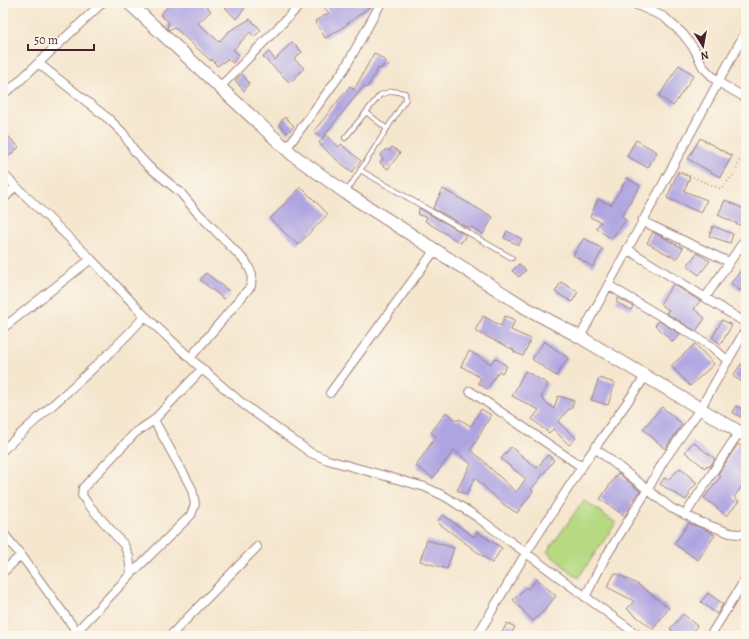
<svg xmlns="http://www.w3.org/2000/svg" width="749" height="639" font-family="Alegreya,serif">
<style>
.green{fill:#b6d981;stroke:#807c56}
.building{fill:#aea4e1}
.lines{fill:none;stroke-linecap:round;stroke-linejoin:round}
.lane-casing{stroke:#a0827c;stroke-width:6}
.street-casing{stroke:#a0827c;stroke-width:10}
.secondary-casing{stroke:#a0827c;stroke-width:14}
.path{stroke:#a0827c;stroke-width:1.5;stroke-dasharray:1 3;stroke-linecap:butt}
.lane{stroke:#fff;stroke-width:4}
.street{stroke:#fff;stroke-width:8}
.secondary{stroke:#fff;stroke-width:12}
</style>
<rect width="100%" height="100%" fill="#fbf7ec"/>
<filter id="ink" filterUnits="userSpaceOnUse"><feTurbulence type="fractalNoise" baseFrequency=".025" numOctaves="2"/><feDisplacementMap in="SourceGraphic" scale="8" xChannelSelector="R" yChannelSelector="G"/><feConvolveMatrix kernelMatrix="1 2 1 2 8 2 1 2 1" color-interpolation-filters="sRGB"/></filter>
<filter id="wash" filterUnits="userSpaceOnUse"><feTurbulence type="fractalNoise" baseFrequency=".012" numOctaves="4" result="noise"/><feDisplacementMap in="SourceGraphic" scale="16" xChannelSelector="R" yChannelSelector="G"/><feGaussianBlur stdDeviation="0.9" result="paint"/><feColorMatrix in="noise" values="0 0 0 0 0 0 0 0 0 0 0 0 0 0 0 0 0 1.4 0 .05"/><feComposite in="paint" operator="in"/></filter>
<g filter="url(#wash)">
<rect width="100%" height="100%" fill="#f5e6ce"/>
<path class="green" d="M584 500 616 523 578 578 547 552Z"/>
<g id="blocks">
<path class="building" d="M171 3H203L211 11 198 23 219 42 228 32 250 19 261 30 254 37 250 32 233 50 239 55 233 63 228 59 217 66 212 59 211 61 174 27 169 30 167 28 169 22 160 15Z
M221 3H249L236 19Z
M320 3H375L339 30 325 38 315 21 329 13Z
M292 42 302 52 294 59 304 68 290 83 263 57 269 52 275 60Z
M374 53 386 61 381 69 378 68 367 88 364 86 322 138 314 131 350 86 354 90Z
M679 65 694 75 673 106 659 96Z
M242 74 249 83 244 91 235 80Z
M285 117 294 126 287 133 279 124Z
M7 135 19 147 6 159 3 155V139Z
M326 135 339 147 341 144 361 161 352 172 332 156 319 143Z
M700 138 732 156 720 177 688 159Z
M636 140 657 152 648 168 627 156Z
M392 147 400 153 388 169 380 163 383 159 380 156 386 149 389 151Z
M678 172 690 177 684 191 707 200 701 213 667 198Z
M627 178 640 186 622 216 626 220 611 239 596 228 601 222 590 217 598 199 611 205Z
M301 187 328 214 298 245 270 219Z
M443 189 493 217 483 234 471 227 470 229 433 208Z
M725 200 746 210V222L744 227 718 215Z
M419 208 466 235 461 243 425 221 427 217 418 215Z
M713 226 733 234 730 243 709 236Z
M507 231 522 239 519 245 504 238Z
M653 232 683 248 676 259 647 243Z
M584 238 603 249 593 267 573 255Z
M697 253 710 261 699 275 687 266Z
M746 259V285L740 291 731 283 739 273Z
M519 264 526 270 519 277 512 271Z
M206 273 230 292 224 299 200 280Z
M561 282 578 292 572 302 555 292Z
M673 284 700 301 694 309 705 318 696 331 666 313 669 310 660 304Z
M618 298 633 306 631 310 616 302Z
M483 316 501 326 505 316 515 320 511 330 531 339 523 356 514 352V350L475 331Z
M722 320 732 325 721 344 712 338Z
M659 321 680 334 673 342 655 325Z
M544 341 568 358 556 376 532 359Z
M695 344 714 364 690 386 671 366Z
M469 351 491 364 495 358 507 366 502 373 499 371 487 389 478 383 481 378 461 366Z
M741 364 746 368V385L733 376Z
M525 371 548 384 541 398 554 409 558 396 574 401 571 409H569L558 422 576 438 569 445 553 429 549 433 532 419 539 410 512 396Z
M599 378 615 383 608 405 591 400Z
M736 406 746 410 743 418 733 413Z
M662 407 682 424 665 449 643 429Z
M481 409 491 415 471 450 486 463V464L516 492 526 479 501 459 511 447 537 468 548 455 554 460 531 490 533 491 517 513 503 504 475 478 466 495 457 490 471 464 454 450 433 478 416 466 436 436 431 433 446 412 457 421 459 419 471 426Z
M693 442 715 459 709 467 707 465 705 468 685 452Z
M738 444 746 450V481L734 497 739 501 727 516 704 498 721 476 718 474Z
M680 468 697 483 688 493 690 494 686 500 660 484 664 478 668 480Z
M618 473 640 491 629 507H630L625 516 600 499Z
M443 515 474 537 477 532 502 548 492 563 437 522Z
M689 523 708 531 715 535 698 560 674 544Z
M427 540 454 548 447 569 420 561Z
M615 573 639 585 669 608 653 629 627 609 634 601 607 587Z
M537 579 556 596 546 608V609L533 621 513 600 526 587 528 589Z
M708 593 723 604 717 614 701 602Z
M683 614 697 626 689 636H679L670 629Z
M507 623 515 627 510 636H500Z"/>
</g>
</g>
<g filter="url(#ink)">
<use href="#blocks" fill-opacity="0" stroke="#a0827c" stroke-width="1"/>
<g class="lines">
<g class="lane-casing">
<path id="lane" d="M366 112 387 129
M345 138 380 95 392 91 405 93 406 99 347 191
M360 170 512 258"/>
</g>
<g class="street-casing">
<path id="street" d="M634 3 637 5 664 17 683 34 695 50 703 67 718 82 746 98
M38 63 110 120 123 133 135 152 148 166 180 192 195 210 246 262 252 274 251 286 190 358
M220 87 302 3
M3 94 14 86 102 3
M286 149 345 68 381 3
M3 174 91 259 145 316 202 369 243 404 311 453 328 460 425 487 446 497 477 517 639 636
M3 200 15 186
M642 221 729 262
M627 249 746 323
M608 285 711 346 728 361
M705 298 744 241 746 240
M3 328 91 259
M580 337 746 31
M470 391 582 467
M330 393 435 250
M595 448 671 508 700 522 730 533 746 535
M3 450C50 406 101 365 145 316
M685 515 739 432
M3 533 21 555 80 636
M3 572 21 555
M131 574 191 515 195 504 192 489 154 420
M585 597 605 558 648 489 663 462 700 409 746 329
M77 631 131 574 129 557 124 545 87 503 82 495 83 488 135 433 154 420 202 369
M170 636 257 547
M477 636 526 553 587 459 645 377
M710 636 746 578"/>
</g>
<g class="secondary-casing">
<path id="secondary" d="M129 3 293 155 346 193 526 308 580 337 746 436"/>
</g>
<path class="path" d="M678 171 721 189 735 173 740 159 746 161"/>
<use href="#lane" class="lane"/>
<use href="#street" class="street"/>
<use href="#secondary" class="secondary"/>
</g>
</g>
<rect width="749" height="639" fill="none" stroke="#fbf7ec" stroke-width="16"/>
<g transform="translate(703 46) rotate(169)" stroke="#fbf7ec" stroke-width="3" paint-order="stroke">
<path d="M0-3L7 15L0 10L-7 15Z" fill="#4a1f2b"/>
<text y="-6" font-size="11" font-weight="bold" text-anchor="middle" fill="#4a1f2b">N</text>
</g>
<path d="M28 44v6h66v-6" fill="none" stroke="#4a1f2b" stroke-width="2"/>
<text x="34" y="44" font-size="12" fill="#4a1f2b" stroke="#fbf7ec" stroke-width="3" paint-order="stroke">50 m</text>
</svg>
